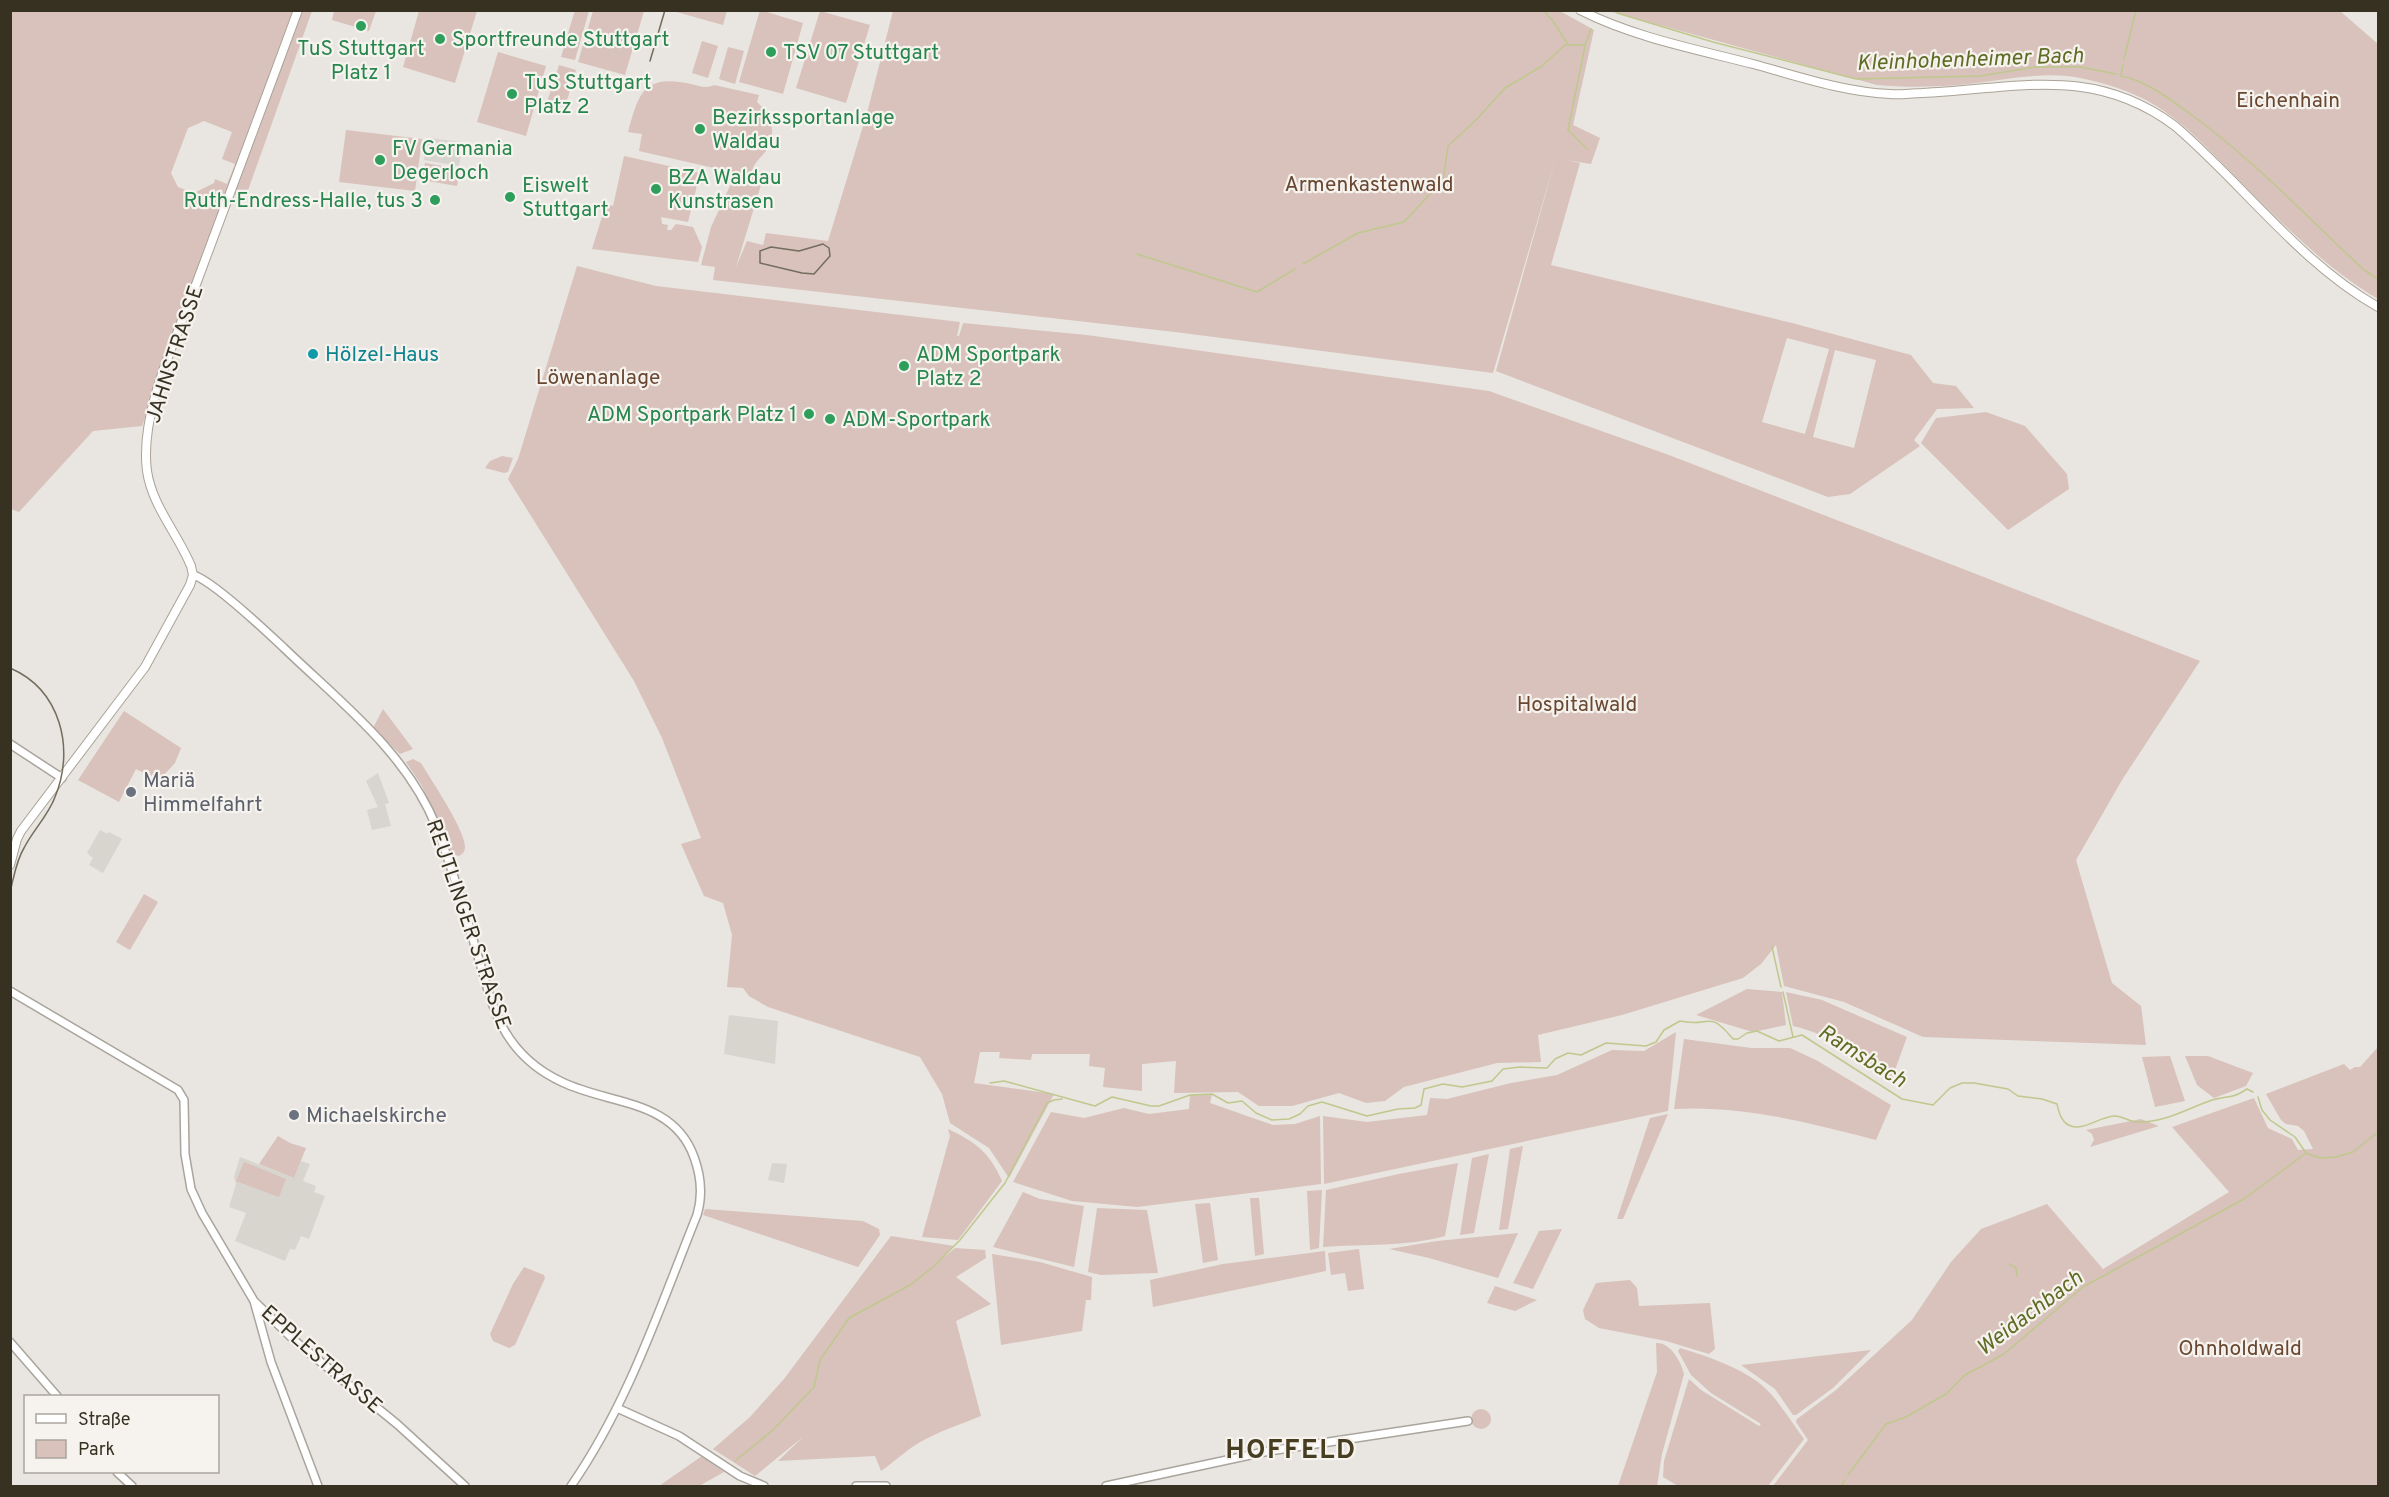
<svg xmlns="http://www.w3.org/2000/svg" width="2389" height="1497" font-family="Overpass,sans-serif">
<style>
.built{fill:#d8d4ce}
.green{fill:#d8c2bb;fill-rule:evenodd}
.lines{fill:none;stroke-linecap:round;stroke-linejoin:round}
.stream{stroke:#bfc88d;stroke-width:1.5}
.tertiary-casing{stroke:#a9a49c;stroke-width:10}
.secondary-casing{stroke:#aaa397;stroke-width:10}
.tertiary{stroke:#fff;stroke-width:7}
.secondary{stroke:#fff;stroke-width:8}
.tram{stroke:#736d5d;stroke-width:1.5}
.leisure-dot{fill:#2e9e5b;stroke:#f6f3ef;stroke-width:2}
.culture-dot{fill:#0f9aa8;stroke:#f6f3ef;stroke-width:2}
.worship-dot{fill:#6b7280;stroke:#f6f3ef;stroke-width:2}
.labels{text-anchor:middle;stroke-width:4.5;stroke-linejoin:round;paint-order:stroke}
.leisure-label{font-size:21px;fill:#27864d;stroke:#f6f3ef;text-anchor:start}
.park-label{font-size:21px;fill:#694731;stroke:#f6f3ef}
.street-label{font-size:21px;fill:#373122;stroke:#f6f3ef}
.culture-label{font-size:21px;fill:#0d838f;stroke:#f6f3ef;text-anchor:start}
.worship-label{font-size:21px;fill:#5b616d;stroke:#f6f3ef;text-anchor:start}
.water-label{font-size:22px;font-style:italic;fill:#606c24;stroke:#f6f3ef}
.district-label{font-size:27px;font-weight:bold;letter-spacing:1.5px;fill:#473d21;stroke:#f6f3ef}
</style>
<rect width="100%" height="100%" fill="#e9e5e0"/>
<path class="built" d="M428 138 463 142 459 166 424 160Z
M378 773 389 803 385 804 391 826 372 830 367 810 378 807 366 781Z
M100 830 107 834 109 832 122 839 103 873 89 865 93 858 87 853Z
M729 1015 778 1021 775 1064 724 1054Z
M240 1157 294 1178 301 1161 310 1164 303 1181 316 1186 314 1192 325 1196 309 1239 301 1236 295 1250 290 1249 285 1261 235 1241 246 1213 229 1207 236 1184 234 1177Z
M772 1163 787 1164 784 1183 768 1180Z"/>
<path class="green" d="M575 10 589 11 575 60 561 57Z
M760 10 803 23 783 94 739 82Z
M1625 10 2340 11 2378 44V299C2322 266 2277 218 2231 172 2210 151 2189 128 2164 111 2141 95 2113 85 2085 79 2046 70 2006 80 1968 84 1938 87 1907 88 1877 85L1612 12Z
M11 11H312L247 193 241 196 226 192C204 271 169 348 142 426L93 431 19 512 11 509ZM204 121 232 132 222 159 235 164 227 184 215 179 214 183 194 193 178 187 171 173 188 128Z
M334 11V10L376 11 369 31 332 20Z
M419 11H477L455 83 403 67Z
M593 11H644L625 75 578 62Z
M673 11 727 10V11L723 25Z
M820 11 870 25 846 103 796 88Z
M893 11H1560L1594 30 1573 125 1600 138 1591 164 1566 160 1580 163 1551 265 1792 323 1911 355 1933 383 1956 386 1974 408 1937 409 1914 440 1920 446 1850 494 1828 497 1496 371 1556 157 1493 373 1175 332 713 280 715 267 701 265 711 227 736 173 639 151 642 134 628 132C639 92 644 74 691 84 700 86 706 89 714 85L759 95 757 102C771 115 778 134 766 151 760 159 755 161 752 171L764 175 736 267 747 241 763 245 766 233 828 241 867 113ZM1787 338 1829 349 1805 434 1762 422ZM1835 350 1876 360 1854 448 1813 437Z
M702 41 718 46 708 78 692 73Z
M728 47 744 51 735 84 719 79Z
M498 52 546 66 526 136 477 122Z
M559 65 576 70 565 107 547 102Z
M346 130 422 139 415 191 339 182Z
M624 156 700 173 688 222 661 217 662 224 668 225 667 230H671L676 224 693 227 702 247 698 262 592 249 606 204 613 206Z
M425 163 460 169 457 186 422 180Z
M577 266 656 286 960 322 957 336H959L963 323 1087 335 1489 391 1669 455 2200 661 2122 780 2076 860 2112 983 2141 1006 2146 1045 1923 1037 1844 1002 1784 986 1776 945 1761 964 1743 978 1622 1015 1538 1035 1541 1062 1497 1063 1404 1087 1385 1101 1366 1103 1339 1093 1292 1106H1259L1238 1092 1174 1093 1176 1061 1142 1064V1091L1103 1087 1105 1068 1089 1066 1090 1054H1032L1031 1060 999 1058 1000 1052H980L974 1083 1054 1094 1009 1178 989 1148 950 1123 942 1094 920 1057 768 1007 749 996 743 988 727 987 732 935 723 903 704 896 681 844 701 838 662 738 634 681 508 479 518 459Z
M1986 412 2025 426 2067 474 2069 489 2008 530 1921 443 1936 418Z
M502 456 513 458 508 472 504 473 485 468 490 461Z
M383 709 413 749 400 754 373 728Z
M124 711 181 748 175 763 162 777 148 775 136 769 119 802 78 780Z
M413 759 421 763C431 780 466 831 465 848 464 853 463 853 459 856L452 854 422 786 406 762Z
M144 894 158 902 130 950 116 942Z
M1747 989 1782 992 1786 1025 1753 1032 1696 1015Z
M1786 992 1822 1000 1907 1037 1892 1078C1873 1069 1858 1056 1841 1045 1826 1036 1810 1030 1793 1026Z
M1676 1032 1668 1111 1324 1184 1323 1116 1367 1122 1427 1115 1430 1098 1447 1099 1511 1083 1557 1075 1612 1050 1644 1051Z
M1684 1039 1751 1048H1790L1816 1060 1891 1105 1876 1140C1810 1123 1743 1105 1674 1109Z
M2378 1047V1486H1773L1808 1440 1796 1422 1797 1419 1836 1390 1912 1320 1951 1262 1981 1229 2047 1204 2103 1269 2229 1192 2172 1127 2254 1098 2268 1128 2292 1139 2298 1150 2313 1149 2304 1131 2298 1126 2286 1124 2281 1120 2266 1094 2344 1064 2350 1070 2355 1067H2360Z
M2170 1056 2185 1101 2155 1107 2142 1057Z
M2185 1056H2208L2253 1073 2246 1086 2214 1098 2197 1085Z
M1212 1094 1210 1103 1273 1125 1295 1124 1320 1116 1321 1184 1137 1207 1072 1201 1013 1182 1051 1112 1084 1118 1124 1108 1149 1114 1189 1109 1190 1095Z
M1668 1114 1623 1219H1617L1650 1118Z
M2141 1119 2159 1126 2090 1147 2094 1140 2092 1134 2086 1130Z
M948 1129C976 1142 990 1153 1002 1181L958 1240 922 1237 950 1136Z
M278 1136 290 1143 306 1148 294 1178 259 1164Z
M1523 1146 1508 1229 1499 1230 1510 1149Z
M1489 1154 1474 1233 1460 1235 1472 1158Z
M244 1162 286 1179 279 1197 236 1181Z
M1458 1163 1445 1236C1405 1247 1364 1244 1323 1247L1326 1190 1399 1174Z
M1322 1190 1319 1248 1310 1250 1307 1191Z
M1023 1192 1040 1199 1084 1206 1074 1267 993 1247Z
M1250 1198H1259L1264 1254 1255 1256Z
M1210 1203 1218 1260 1203 1263 1195 1204Z
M1097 1208 1147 1210 1158 1273 1101 1275 1088 1272Z
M705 1209 863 1221 879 1229 880 1235 858 1267 703 1215Z
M1562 1229 1533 1289 1513 1283 1539 1231Z
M1518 1233 1498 1278 1429 1258 1389 1249 1437 1241Z
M891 1236 954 1246 938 1262 955 1248 985 1250 986 1258 956 1277 991 1304 956 1321 981 1416C964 1423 945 1429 928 1438 910 1446 897 1460 881 1471L875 1456 778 1461 804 1436 755 1476 713 1449 750 1417 784 1379Z
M1359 1249 1364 1289 1348 1291 1345 1273 1331 1275 1328 1253Z
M1325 1251 1326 1271 1153 1307 1150 1280 1223 1264Z
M992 1254 1040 1262 1092 1277 1091 1300H1086L1082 1331 1001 1345Z
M524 1267 544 1275 545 1278 515 1345 509 1348 493 1341 490 1334 513 1284Z
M1630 1280 1637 1288 1639 1306 1710 1303 1715 1349 1709 1354 1666 1341 1599 1328 1585 1319 1583 1310 1596 1283Z
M1495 1286 1537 1300 1515 1311 1487 1303Z
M1656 1343C1670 1342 1681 1361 1684 1374L1662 1454 1657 1486H1618L1657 1372Z
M1680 1348C1709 1357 1750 1370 1771 1394 1783 1408 1793 1424 1804 1439L1768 1486H1678L1663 1477 1664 1461 1689 1379 1701 1390 1759 1426 1761 1424 1711 1393 1691 1375 1678 1351Z
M1871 1350 1833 1388 1796 1415H1793L1775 1389 1741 1365Z
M1471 1419a10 10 0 1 1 20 0a10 10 0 1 1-20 0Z
M702 1456 724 1472 699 1486H659Z"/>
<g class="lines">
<path class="stream" d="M1543 10 1553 21 1567 43
M1617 13 1713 42 1856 79 1980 76 2035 67H2080L2116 74
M1585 46 1568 130 1587 149
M2124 59 2136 10
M2123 65 2121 76C2147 81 2168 98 2189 113 2253 159 2307 217 2364 270L2378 279
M1137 254 1257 292 1295 269
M1303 264 1358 233 1404 222 1443 180 1448 146 1478 118 1505 88 1542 66 1565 45H1585L1591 29
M1772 947 1781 987
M1783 992 1793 1037
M990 1083 1004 1081 1095 1106 1112 1097 1151 1106H1159L1190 1095 1212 1094 1228 1103 1242 1101 1256 1113 1272 1120 1289 1119 1300 1114 1308 1106 1322 1102 1367 1116 1398 1109 1415 1108 1421 1105 1424 1089 1443 1084 1462 1087 1492 1081 1503 1069 1520 1067 1547 1068 1555 1059 1568 1053 1581 1055 1606 1043 1646 1046 1656 1042 1664 1030 1680 1021C1711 1028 1707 1008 1733 1039H1738L1747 1033 1757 1031 1779 1041 1802 1035 1902 1099 1933 1105 1950 1088 1962 1083H1974L2008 1089 2018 1096 2042 1099 2057 1104C2059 1112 2061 1123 2071 1126 2083 1131 2101 1116 2115 1116 2122 1116 2130 1122 2137 1122 2165 1123 2188 1108 2212 1100 2228 1095 2230 1100 2247 1089L2253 1092
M2258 1097 2262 1110 2270 1120 2295 1137 2306 1153 2320 1158 2336 1157 2353 1152 2378 1132
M2009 1264 2016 1268 2017 1276
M735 1461 773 1430 814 1387 820 1360 849 1318 910 1285 933 1267 960 1240 1005 1183 1047 1103 1054 1100 1062 1099
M1848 1475 1886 1424 1906 1417 1946 1394 1965 1375 2004 1354 2083 1287 2244 1199 2306 1153
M1841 1486 1845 1480"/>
<g class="tertiary-casing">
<path id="tertiary" d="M193 575C212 580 267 632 284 648 340 702 406 752 436 826 453 869 466 915 479 960 486 981 490 1004 501 1024 514 1050 536 1070 562 1082 610 1105 673 1099 694 1157 701 1176 703 1195 697 1215 660 1307 628 1404 571 1486
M10 744 62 778
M10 991 178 1090 184 1100 185 1154 191 1189 202 1213 254 1301 295 1341 397 1424 465 1486
M254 1301 271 1362 318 1486
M10 1342 57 1396
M617 1408 679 1436 740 1476 764 1486
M117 1472 132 1486
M856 1486H886
M1106 1486 1269 1451 1468 1421"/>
</g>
<g class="secondary-casing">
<path id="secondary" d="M1580 10C1633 37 1695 49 1753 64 1797 76 1844 92 1890 94 1901 95 1911 93 1922 93 2016 89 2092 64 2175 126 2244 185 2299 262 2378 307
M10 865 17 839 21 831 145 667 190 585 193 575 191 566C178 534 152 506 147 471 139 412 178 335 198 279 231 190 265 100 298 10"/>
</g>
<use href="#tertiary" class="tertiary"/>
<use href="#secondary" class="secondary"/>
<path class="tram" d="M650 61 665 10
M823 244 829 248 830 256 814 274 802 273 760 263V251L771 247 799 251Z
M10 668C61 690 75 749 55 797 48 816 33 830 24 848 16 861 14 877 10 892"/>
</g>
<g class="leisure-dot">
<circle cx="361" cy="26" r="6"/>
<circle cx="440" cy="39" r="6"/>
<circle cx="771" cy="52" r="6"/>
<circle cx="512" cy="94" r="6"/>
<circle cx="700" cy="129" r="6"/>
<circle cx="380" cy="160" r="6"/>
<circle cx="656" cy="189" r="6"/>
<circle cx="510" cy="197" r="6"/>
<circle cx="435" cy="200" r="6"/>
<circle cx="904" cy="366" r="6"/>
<circle cx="809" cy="414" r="6"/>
<circle cx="830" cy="419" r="6"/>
</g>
<circle class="culture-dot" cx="313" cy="354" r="6"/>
<g class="worship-dot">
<circle cx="131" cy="792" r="6"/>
<circle cx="294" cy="1115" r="6"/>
</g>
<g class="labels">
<g class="leisure-label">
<text x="452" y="46">Sportfreunde Stuttgart</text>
<text x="361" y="55" text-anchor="middle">TuS Stuttgart<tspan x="361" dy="24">Platz 1</tspan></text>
<text x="783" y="59">TSV 07 Stuttgart</text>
<text x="524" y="89">TuS Stuttgart<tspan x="524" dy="24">Platz 2</tspan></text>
<text x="712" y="124">Bezirkssportanlage<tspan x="712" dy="24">Waldau</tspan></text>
<text x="392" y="155">FV Germania<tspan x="392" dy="24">Degerloch</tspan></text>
<text x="668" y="184">BZA Waldau<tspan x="668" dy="24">Kunstrasen</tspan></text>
<text x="522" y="192">Eiswelt<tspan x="522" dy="24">Stuttgart</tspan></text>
<text x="423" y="207" text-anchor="end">Ruth-Endress-Halle, tus 3</text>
<text x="916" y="361">ADM Sportpark<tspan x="916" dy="24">Platz 2</tspan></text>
<text x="797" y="421" text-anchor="end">ADM Sportpark Platz 1</text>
<text x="842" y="426">ADM-Sportpark</text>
</g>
<g class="park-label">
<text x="2288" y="107">Eichenhain</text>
<text x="1369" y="191">Armenkastenwald</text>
<text x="598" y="384">Löwenanlage</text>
<text x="1577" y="711">Hospitalwald</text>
<text x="2240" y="1355">Ohnholdwald</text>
</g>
<g class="street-label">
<text transform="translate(174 354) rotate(-72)" y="7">JAHNSTRASSE</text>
<text transform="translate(469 924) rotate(71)" y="7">REUTLINGER STRASSE</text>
<text transform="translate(322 1359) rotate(41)" y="7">EPPLESTRASSE</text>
</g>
<g class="culture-label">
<text x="325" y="361">Hölzel-Haus</text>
</g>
<g class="worship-label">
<text x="143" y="787">Mariä<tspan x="143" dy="24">Himmelfahrt</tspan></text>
<text x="306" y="1122">Michaelskirche</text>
</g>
<g class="water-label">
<text transform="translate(1970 58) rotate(-2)" y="8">Kleinhohenheimer Bach</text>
<text transform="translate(1863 1055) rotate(32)" y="8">Ramsbach</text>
<text transform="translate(2029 1312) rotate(-37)" y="8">Weidachbach</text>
</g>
<g class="district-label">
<text x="1291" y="1458">HOFFELD</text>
</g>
</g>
<rect width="2389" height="1497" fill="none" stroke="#373122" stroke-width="24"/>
<rect x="24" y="1395" width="195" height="78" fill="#f6f3ef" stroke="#aaa59d" stroke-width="1.5"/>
<rect x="36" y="1414" width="30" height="9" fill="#ffffff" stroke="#aaa59d" stroke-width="1.5"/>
<text x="78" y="1425" font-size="18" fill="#373122">Straße</text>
<rect x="36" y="1440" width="30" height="18" fill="#d8c2bb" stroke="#aaa59d" stroke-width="1.5"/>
<text x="78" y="1455" font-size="18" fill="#373122">Park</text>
</svg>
